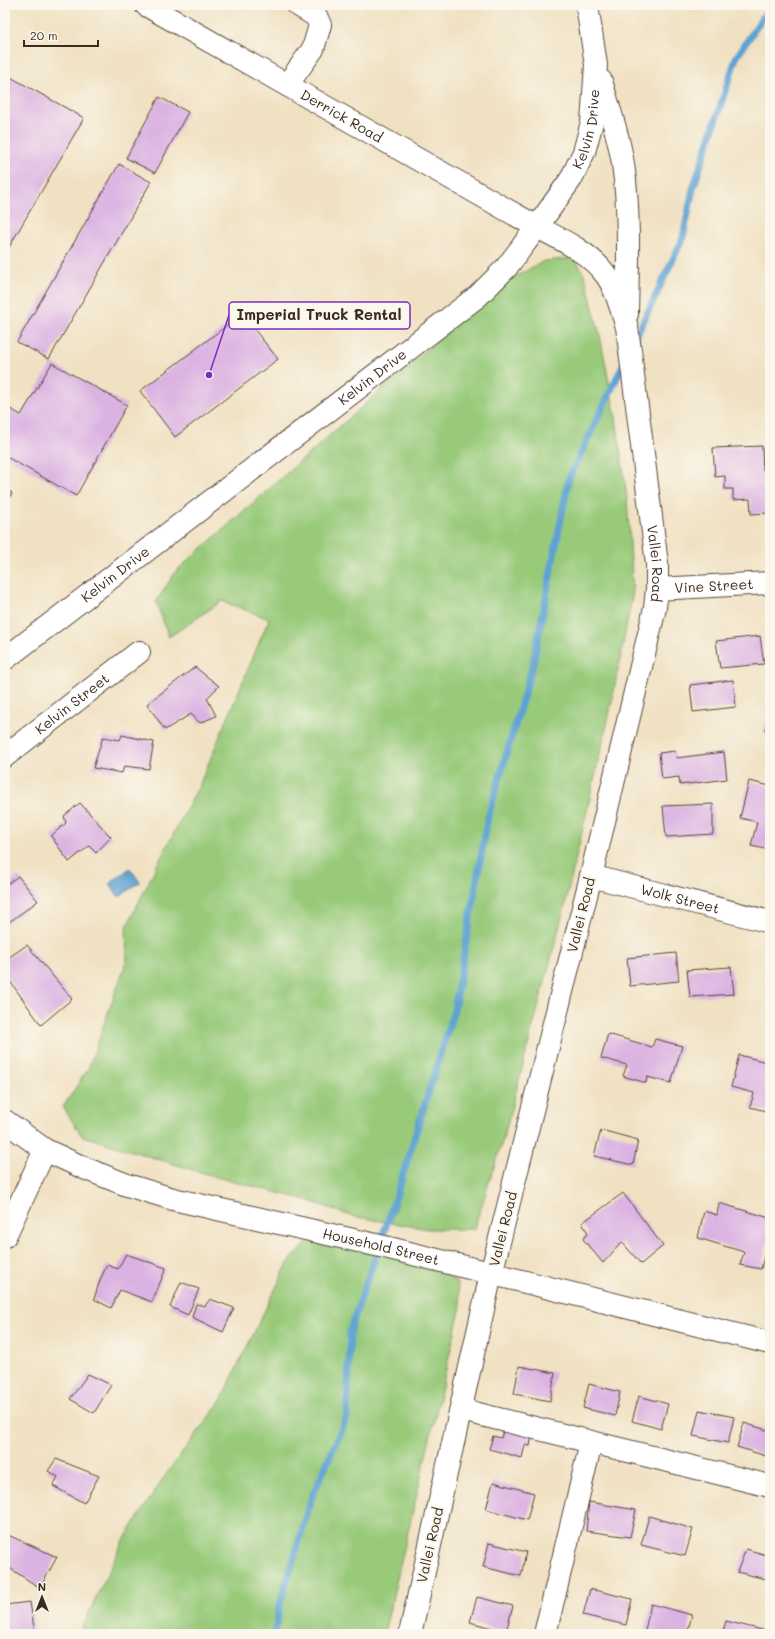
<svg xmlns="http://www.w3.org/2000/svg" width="775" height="1639" font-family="Mali,sans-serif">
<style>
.green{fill:#98ca7a;stroke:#6a7a4c}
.water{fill:#5da2d2;stroke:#4c6678}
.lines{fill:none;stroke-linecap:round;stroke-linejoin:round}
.stream{stroke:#5da2d2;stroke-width:7}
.building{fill:#dbb3e2}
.minor-casing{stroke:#564537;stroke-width:24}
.minor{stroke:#fff;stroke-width:22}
.labels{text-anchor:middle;stroke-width:4;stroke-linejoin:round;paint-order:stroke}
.street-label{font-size:14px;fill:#3b2a1e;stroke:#fbf7ec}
.leader{fill:none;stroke:#7b2cbf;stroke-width:1.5}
.callout-dot{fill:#7b2cbf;stroke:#fbf7ec;stroke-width:1.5}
.callout{fill:#fbf7ec;stroke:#7b2cbf;stroke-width:1.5}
.callout-label{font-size:15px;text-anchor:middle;font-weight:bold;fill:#3b2a1e}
</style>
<rect width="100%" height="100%" fill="#fbf7ec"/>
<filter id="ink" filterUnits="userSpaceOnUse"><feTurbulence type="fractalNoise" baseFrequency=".025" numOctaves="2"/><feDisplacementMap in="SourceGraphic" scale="8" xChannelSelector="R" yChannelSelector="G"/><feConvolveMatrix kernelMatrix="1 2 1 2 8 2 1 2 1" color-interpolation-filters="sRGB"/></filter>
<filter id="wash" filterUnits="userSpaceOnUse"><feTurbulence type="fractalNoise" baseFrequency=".012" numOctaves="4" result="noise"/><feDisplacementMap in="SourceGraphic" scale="16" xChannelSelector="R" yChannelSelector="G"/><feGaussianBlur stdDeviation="0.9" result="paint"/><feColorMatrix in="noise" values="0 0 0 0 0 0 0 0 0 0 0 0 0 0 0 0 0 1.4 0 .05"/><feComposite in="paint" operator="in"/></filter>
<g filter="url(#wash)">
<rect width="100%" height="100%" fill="#f0e1c2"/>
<path class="green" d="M575 258 585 276 600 336 616 418 627 498 633 592 609 716 564 909 505 1133 474 1229H428L351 1216 307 1200 220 1178 82 1136 63 1107 88 1069 127 960 126 928 158 863 199 786 269 619 222 601 169 637 156 602 176 571 473 309 509 280 544 261Z
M314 1235 437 1266 457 1283 461 1306 384 1634H79L122 1543 162 1480 220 1402 288 1263Z"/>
<path class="water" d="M130 868 140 882 119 897 109 884Z"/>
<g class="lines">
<path class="stream" d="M635 339 683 238 693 189 736 58 770 6
M275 1634 279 1607 312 1497 347 1417 350 1330 397 1194 454 1010 488 817 533 664 569 478 625 361"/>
</g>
<g id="blocks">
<path class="building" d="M5 74 84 118 5 254Z
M159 97 188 112 155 173 126 158Z
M119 164 151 182 49 359 17 342Z
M242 314 278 359 175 437 140 391Z
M52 363 127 405 76 496 5 456V406L21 415Z
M762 446 763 470 770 469V513L751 514 750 499 733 500V489H725V476L715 477 713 448Z
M5 489 12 493 5 506Z
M760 636 764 664 720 668 716 641Z
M195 667 219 686 207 698 216 716 200 723 191 714 165 730 147 704Z
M733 680 736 707 693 712 690 685Z
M769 708H770V732L765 730Z
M122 735 154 742 149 769 124 766 122 773 93 768 103 737 120 740Z
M675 751 676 758 724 752 727 779 680 785 679 777 662 779 659 753Z
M749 781 770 786V850L751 846 757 822 740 818Z
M80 803 111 837 96 853 89 846 69 862 51 836 66 823 64 816Z
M713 804V834L666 837 663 806Z
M18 876 38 901 5 925V886Z
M27 945 72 999 41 1025 5 974V960Z
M676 953 679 981 630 986 627 958Z
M731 967 734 994 690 997 687 970Z
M608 1034 652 1047 655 1039 682 1046 671 1083 647 1077 646 1083 623 1076 627 1065 601 1058Z
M739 1055 770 1063V1112L750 1107 754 1093 731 1087Z
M601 1130 638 1140 633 1165 594 1156Z
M623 1193 663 1246 641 1264 622 1242 603 1263 583 1239 588 1233 582 1223Z
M719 1203 770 1218V1232L761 1269 740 1265 744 1252 698 1238 704 1211 717 1215Z
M126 1254 166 1268 152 1302 120 1290 111 1308 94 1299 100 1280 107 1265 118 1269Z
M181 1282 199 1289 188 1315 170 1307Z
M210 1299 234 1308 223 1332 192 1317 196 1304 205 1306Z
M519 1366 555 1373 550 1401 514 1394Z
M88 1374 111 1385 94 1413 70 1399Z
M589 1384 620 1392 615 1416 583 1408Z
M639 1396 668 1404 661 1429 632 1421Z
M699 1410 734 1417 728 1443 693 1436Z
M744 1423 770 1431V1441L766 1456 737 1447Z
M504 1429 532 1436 530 1446 525 1445 522 1458 489 1449 493 1436 501 1438Z
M56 1459 99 1476 84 1503 53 1486 58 1477 48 1471Z
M493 1482 534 1493 527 1520 486 1509Z
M589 1502 636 1510 630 1537 586 1531Z
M649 1516 693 1529 685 1556 641 1545Z
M8 1535 57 1557 40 1588 5 1565V1541Z
M489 1543 526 1552 521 1576 483 1567Z
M746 1549 770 1556V1580L737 1572Z
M590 1589 632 1599 626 1625 583 1615Z
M477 1597 513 1606 506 1632 470 1622Z
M30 1602 35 1634H5V1605Z
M651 1604 692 1615 687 1634H660L645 1630Z
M726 1621 770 1632V1634H722Z"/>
</g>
</g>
<g filter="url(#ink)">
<use href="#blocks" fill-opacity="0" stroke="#564537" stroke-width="1"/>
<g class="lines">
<g class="minor-casing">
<g id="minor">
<path id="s1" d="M146 5 537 227C562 240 589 252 606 275 617 289 621 310 627 327L657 564V589L655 608 591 876 491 1274 410 1634"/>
<path d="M601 81C609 108 619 136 623 164 630 213 628 264 627 314"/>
<path d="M287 85 313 49 320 25 316 16 298 5"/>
<path id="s2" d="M657 589 770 583"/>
<path id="s3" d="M5 659 478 296 506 268 537 227 571 179 584 152 592 122 596 65 587 5"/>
<path id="s4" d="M5 756 139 652"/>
<path id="s5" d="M591 876 770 922"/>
<path id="s6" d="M5 1121 45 1150 84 1168 127 1185 173 1199 389 1248 770 1343"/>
<path d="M5 1236 45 1150"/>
<path d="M462 1410 770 1486"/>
<path d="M545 1634 591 1443"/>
</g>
</g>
<use href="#minor" class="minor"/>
</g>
</g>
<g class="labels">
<g class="street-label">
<text dy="5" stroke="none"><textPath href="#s1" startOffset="225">Derrick Road</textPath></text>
<text dy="5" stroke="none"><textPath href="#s3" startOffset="799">Kelvin Drive</textPath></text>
<text dy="5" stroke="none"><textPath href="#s3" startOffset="463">Kelvin Drive</textPath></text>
<text dy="5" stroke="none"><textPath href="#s1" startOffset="829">Vallei Road</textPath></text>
<text dy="5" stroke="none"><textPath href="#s3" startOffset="139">Kelvin Drive</textPath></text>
<text dy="5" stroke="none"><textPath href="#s2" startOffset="57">Vine Street</textPath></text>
<text dy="5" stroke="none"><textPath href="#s4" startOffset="85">Kelvin Street</textPath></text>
<text dy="5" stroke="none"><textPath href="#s5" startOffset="92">Wolk Street</textPath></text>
<text transform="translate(581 915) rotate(-76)" y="5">Vallei Road</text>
<text transform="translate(503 1229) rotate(-76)" y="5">Vallei Road</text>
<text dy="5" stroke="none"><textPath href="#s6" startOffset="400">Household Street</textPath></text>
<text transform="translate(430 1545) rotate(-77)" y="5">Vallei Road</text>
</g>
</g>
<path class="leader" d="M209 375L229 315"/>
<circle class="callout-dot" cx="209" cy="375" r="4"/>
<rect class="callout" x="229" y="302" width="181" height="27" rx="4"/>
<g class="callout-label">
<text x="319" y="320">Imperial Truck Rental</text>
</g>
<rect width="775" height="1639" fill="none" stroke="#fbf7ec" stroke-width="20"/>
<g transform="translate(42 1597)" stroke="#fbf7ec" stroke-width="3" paint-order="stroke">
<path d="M0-3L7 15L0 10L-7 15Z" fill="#3b2a1e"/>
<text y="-6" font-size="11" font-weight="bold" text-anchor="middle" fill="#3b2a1e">N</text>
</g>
<path d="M24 40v6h74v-6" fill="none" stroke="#3b2a1e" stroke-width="2"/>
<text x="30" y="40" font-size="12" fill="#3b2a1e" stroke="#fbf7ec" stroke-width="3" paint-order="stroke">20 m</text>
</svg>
